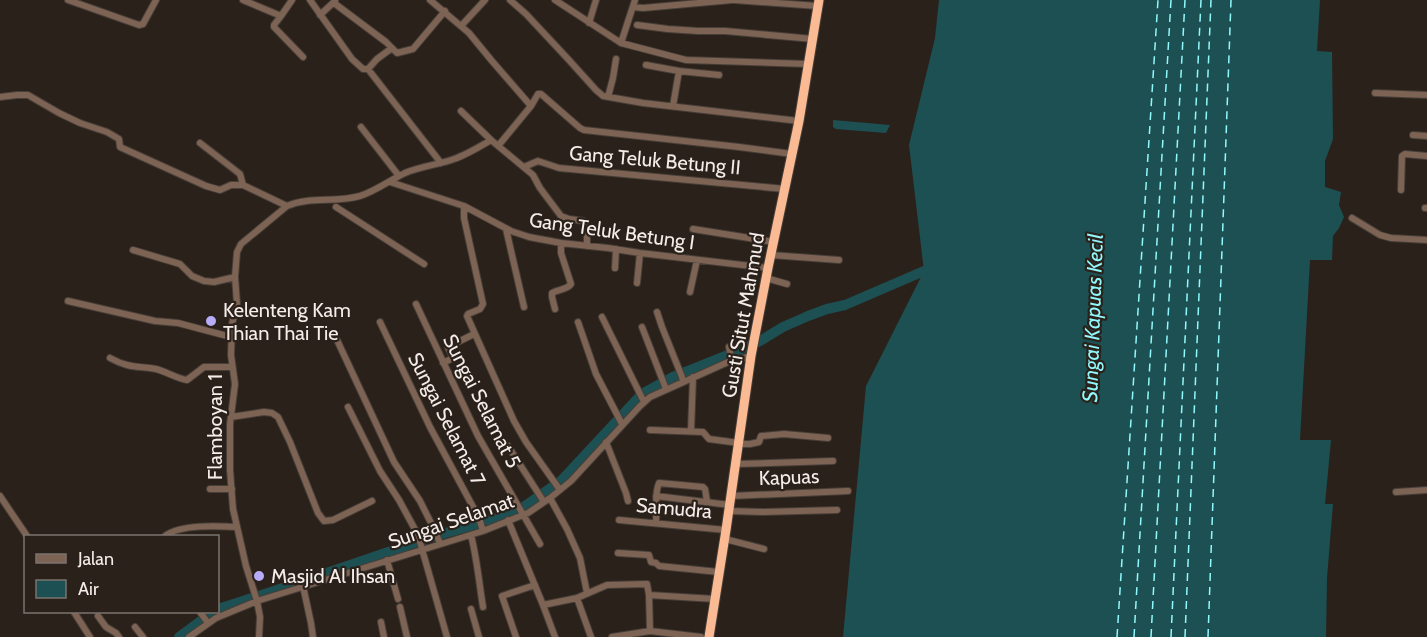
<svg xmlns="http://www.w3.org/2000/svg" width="1427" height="637" font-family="Cabin,sans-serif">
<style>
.water{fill:#1d5053}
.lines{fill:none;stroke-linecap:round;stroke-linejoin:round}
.river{stroke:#1d5053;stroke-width:10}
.ferry{stroke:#91f8fc;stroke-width:1.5;stroke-dasharray:8 6;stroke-linecap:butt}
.minor-casing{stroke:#473e38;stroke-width:8}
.highway-casing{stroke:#473e38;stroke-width:11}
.minor{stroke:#7c6353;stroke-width:6}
.highway{stroke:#faba93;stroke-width:9}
.poi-dot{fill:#b6acf8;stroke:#2b211b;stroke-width:2}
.labels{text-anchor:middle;stroke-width:4.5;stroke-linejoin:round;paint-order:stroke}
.street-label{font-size:20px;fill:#f4ede9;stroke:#2b211b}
.poi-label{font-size:20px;fill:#f4ede9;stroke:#2b211b;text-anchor:start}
.water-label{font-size:21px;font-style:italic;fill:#91f8fc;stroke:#2b211b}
</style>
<rect width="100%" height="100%" fill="#2b211b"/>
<path class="water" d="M939 0H1320L1317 51 1332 52 1333 139 1325 161V187L1341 192 1339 205 1344 217 1339 228 1333 236 1332 260H1310L1300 440H1331L1325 504H1333L1327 578 1326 637H843L866 386 924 271 909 145 935 38Z
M833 120 890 125 886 133 836 129 833 127Z"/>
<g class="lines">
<path class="river" d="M218 609 271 592 435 536 484 522 522 508 562 480 642 394 673 377 733 353 760 341 783 327 808 316 827 309 845 305 924 271
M179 637 213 612"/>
<path class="ferry" d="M1117 637 1158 0
M1134 637 1171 0
M1151 637 1185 0
M1171 637 1201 0
M1185 637 1211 0
M1208 637 1231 0"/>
<g class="minor-casing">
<path id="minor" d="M68 0 139 25 143 24 156 0
M243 0 281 16 292 0
M310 0 352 59 363 69H368L441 163
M430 0 469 33 492 61 531 106 538 94H541L580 128 584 130 739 147 792 154
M510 0 526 14 568 59 596 90 603 96 643 103 799 121
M555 0 621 43 635 0
M734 0 818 6
M334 3 386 42 397 53 413 49 445 11
M633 7 643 8 732 0
M320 15 335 1
M281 16 274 25V27L303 57
M589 23 596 0
M637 25 668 29 698 31H725L813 39
M461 26 485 0
M621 43 686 60 808 64
M646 65 679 71
M368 69 377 59 392 48
M1375 93 1427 95
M0 97 17 95H28L59 113 80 123 107 132 119 139 120 147 206 186 220 190 231 185H243L287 206
M608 97 613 78 616 59
M673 106 679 71 719 75
M461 111 491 140
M361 127 399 176
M1413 135 1427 136
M200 143 240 174 243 185
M498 146 531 106
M524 167 538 161 559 168 785 189
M390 182 464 206 511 231 529 237 561 243 608 248 640 253 768 268
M1401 190 1402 156 1405 154 1427 156
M464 206V218L483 304 480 309 468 314 467 316 514 421 526 442 560 490
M336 207 424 264
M1425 208H1427
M1352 218 1380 235 1391 238 1427 240
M506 229 524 307
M693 229 774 242
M133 250 180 264 192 276 204 281 214 282 235 277
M771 255 839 260
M615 268 616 249
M766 278 787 284
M637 283 640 253
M690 292 697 260
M68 301 155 321 178 323 231 337
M416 304 478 436 540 544
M555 309 552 297V293C558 289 567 290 571 284L561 253V243
M657 312 662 327 682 377 683 382
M602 317 644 402
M380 322 430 427 479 518 483 531
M578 322 596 374 622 424
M642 327 666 389
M337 340 394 462 420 501 435 531 440 544
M729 347 732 360
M110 358C128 368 137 366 156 369 167 372 176 378 187 380L204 367H232
M443 363 453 358 448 347 474 334
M348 407 380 471 399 500 418 535 447 637
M231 417 264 412 272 413 278 417 290 442 318 513 324 521 333 520 372 501
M650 430 703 432 709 439 739 443
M691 431 693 377
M606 442 626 493 628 501
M739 444H750L759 442 761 436 784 434 828 438
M508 446 544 502
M736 464 833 461
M210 489H232
M1396 492 1427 490
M0 496 27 536
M656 496 730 505
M731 496 848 491
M550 498 567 529 580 558 587 593
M729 511 763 512 837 510
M508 520 543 605 555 637
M619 520 726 530
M656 523C657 510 654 494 659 483L703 487 705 489 707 501
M471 535C477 559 479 582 483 607
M165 536C180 524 218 526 237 527
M725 539 764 549
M618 553 649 555 651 562 656 563 659 566 719 572
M387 560 398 599
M303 586 311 623 313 637
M649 595 715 599
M577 598 591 637
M543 605 577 598 607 585 647 584 649 595 650 631
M400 607 407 637
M471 609 479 637
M74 612 90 637
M200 612 208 623
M98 616 106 627 116 633 119 637
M381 622 384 637
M135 627 143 637
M189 637 216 618 257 601 483 531 528 513 550 498 571 481 640 406 650 397 728 362 751 356
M259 637 260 617 257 601 246 566 233 509 230 470V424L235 384 231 355 232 324 237 304 235 277 237 252 241 244 287 206C310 196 336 203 360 196 376 191 390 180 405 173 421 166 438 165 454 159 466 155 479 147 491 140L533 175 540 188 561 216 569 219 584 221 587 228V246
M516 637 502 596 535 585
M612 637 650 631 701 637"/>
</g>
<g class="highway-casing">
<path id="highway" d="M709 637 726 530 751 356 768 268 799 121 819 0"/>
</g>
<use href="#minor" class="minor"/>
<use href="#highway" class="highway"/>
</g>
<g class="poi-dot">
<circle cx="211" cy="321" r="6"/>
<circle cx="259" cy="576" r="6"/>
</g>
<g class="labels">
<g class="street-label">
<text transform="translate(655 160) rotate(5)" y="7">Gang Teluk Betung II</text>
<text transform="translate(612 231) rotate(8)" y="7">Gang Teluk Betung I</text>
<text transform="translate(743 315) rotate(-80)" y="7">Gusti Situt Mahmud</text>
<text transform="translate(482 401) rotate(63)" y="7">Sungai Selamat 5</text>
<text transform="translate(447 419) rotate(63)" y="7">Sungai Selamat 7</text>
<text transform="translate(215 427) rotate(-90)" y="7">Flamboyan 1</text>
<text transform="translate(789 477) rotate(-2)" y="7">Kapuas</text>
<text transform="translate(674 508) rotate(5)" y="7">Samudra</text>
<text transform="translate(451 521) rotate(-19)" y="7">Sungai Selamat</text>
</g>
<g class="poi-label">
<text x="223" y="317">Kelenteng Kam<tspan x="223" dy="23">Thian Thai Tie</tspan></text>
<text x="271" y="583">Masjid Al Ihsan</text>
</g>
<g class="water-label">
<text transform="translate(1093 318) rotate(-88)" y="7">Sungai Kapuas Kecil</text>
</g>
</g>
<rect x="24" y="535" width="195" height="78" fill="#2b211b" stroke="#7b736d" stroke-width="1.5"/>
<rect x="36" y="554" width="30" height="9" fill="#7c6353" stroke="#7b736d" stroke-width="1.5"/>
<text x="78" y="565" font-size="18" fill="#f4ede9">Jalan</text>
<rect x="36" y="580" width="30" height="18" fill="#1d5053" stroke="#7b736d" stroke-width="1.5"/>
<text x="78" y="595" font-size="18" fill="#f4ede9">Air</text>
</svg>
